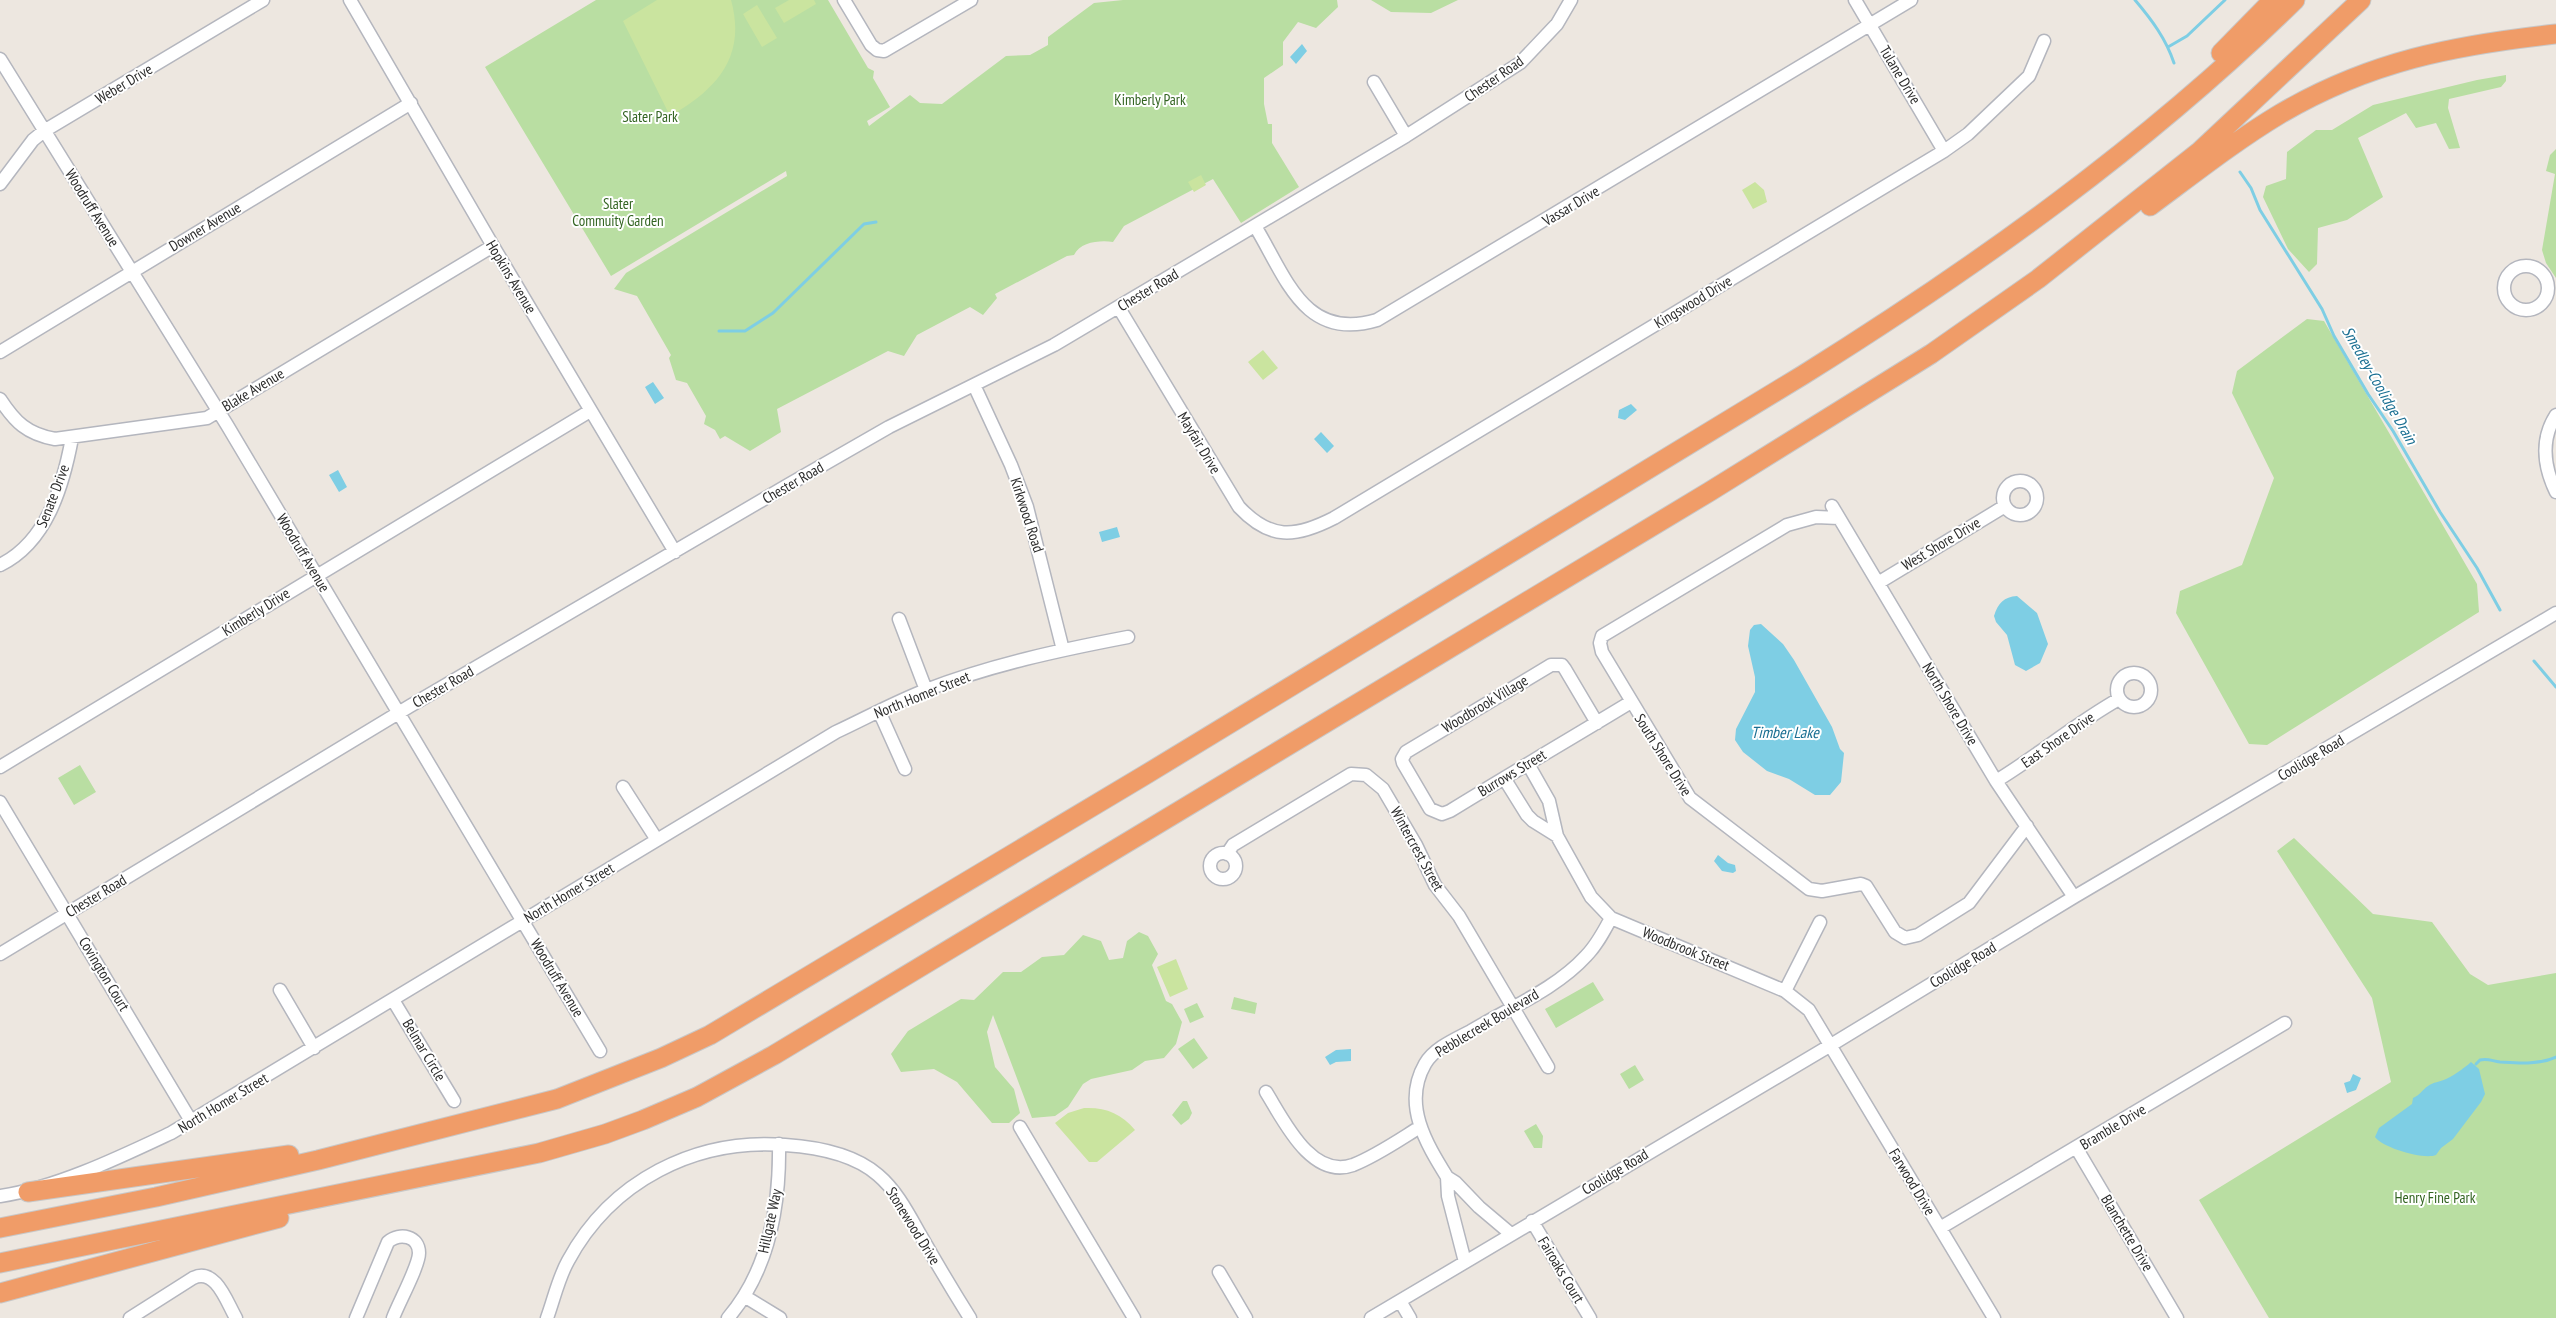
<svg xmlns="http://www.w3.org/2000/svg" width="2556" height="1318" font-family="'PT Sans Narrow',sans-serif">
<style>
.green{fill:#b9dea2}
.pitch{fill:#cae49f}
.water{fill:#7ecee4}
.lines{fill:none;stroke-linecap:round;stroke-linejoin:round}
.stream{stroke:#7ecee4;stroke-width:3}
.minor-casing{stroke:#b4b6be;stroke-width:15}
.highway-casing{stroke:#c8c8c8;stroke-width:21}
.minor{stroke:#fff;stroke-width:12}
.highway{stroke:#f09c68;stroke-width:19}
.labels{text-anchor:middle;stroke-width:4;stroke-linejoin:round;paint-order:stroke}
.street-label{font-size:15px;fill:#2c2c2c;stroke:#fff}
.park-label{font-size:15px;fill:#336422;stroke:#fff}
.water-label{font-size:16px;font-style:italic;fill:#1a6f92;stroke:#fff}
</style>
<rect width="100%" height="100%" fill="#ede7e0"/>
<path class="green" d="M596 0H828L868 68 874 71 873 78 890 107 867 121 869 126 910 95 920 103 942 104 1006 56 1030 55 1048 45V37L1094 3 1123 0H1337L1338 7 1316 28 1298 22 1283 42V65L1264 78V104L1268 124H1272V143L1299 187 1241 223 1213 179 1124 226 1113 242C1100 240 1080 242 1074 255L1067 256 995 294 997 298 983 315 970 307 917 335 904 356 888 351 777 409 781 432 750 451 725 436 720 439 715 430 704 424 706 416 687 383 676 380 669 358 671 355 637 296 614 289 626 273 787 176 786 171 611 276 485 67Z
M1371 0H1458L1431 13 1391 12Z
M2506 75V81L2501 87 2449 99 2448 108 2460 148 2449 149 2436 123 2416 128 2406 113 2358 138 2383 197 2347 220 2318 228 2317 264 2309 272 2288 249 2263 197 2266 186 2286 179 2287 152 2316 130H2332L2373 105 2477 80Z
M2556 149V278L2546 263 2542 250 2555 174 2546 171 2550 155Z
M2307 319 2324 321 2477 584 2479 612 2267 745 2249 744 2176 613 2180 591 2242 565 2274 478 2232 393 2237 371Z
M80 765 96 792 74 805 58 778Z
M2294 838 2373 914 2432 922 2470 974 2488 985 2556 973V1318H2269L2199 1200 2391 1082 2372 998 2277 851Z
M1139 932 1148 936 1158 954 1152 965 1166 1001 1172 1004 1182 1022 1176 1044 1164 1058 1145 1061 1132 1070 1091 1079 1083 1084 1068 1107 1055 1116 1032 1118 993 1015 987 1032 995 1067 1014 1089 1020 1113 1009 1123H992L957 1082 934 1069 901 1072 891 1054 908 1031 961 999 974 1000 1003 972H1021L1042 957 1064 955 1083 935 1101 941 1109 960 1123 958 1127 941Z
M1593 982 1604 1000 1556 1028 1545 1009Z
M1234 997 1257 1003 1255 1014 1231 1009Z
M1197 1003 1204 1017 1190 1023 1184 1009Z
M1194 1038 1208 1058 1193 1069 1178 1049Z
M1635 1065 1644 1080 1629 1089 1620 1074Z
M1183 1101H1187L1192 1113 1189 1119 1181 1125 1172 1115Z
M1536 1124 1543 1136 1542 1148H1534L1524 1131Z"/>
<path class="pitch" d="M657 0H731C747 57 716 90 670 116L623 21Z
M789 0H814L816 4 784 23 775 8Z
M757 5 777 38 762 47 743 14Z
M1201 175 1206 185 1194 192 1188 182Z
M1755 182 1764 190 1767 202 1753 209 1742 190Z
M1263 350 1278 368 1263 380 1248 362Z
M1176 959 1188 989 1170 997 1157 967Z
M1084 1108C1105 1107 1121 1113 1135 1130L1097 1162H1089L1055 1123 1068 1113Z"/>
<path class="water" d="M1302 44 1307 51 1296 64 1290 57Z
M653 382 664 398 655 404 645 387Z
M1631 404 1637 410 1625 420 1618 418 1619 410Z
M1321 432 1334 446 1327 453 1314 439Z
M338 470 347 487 339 492 329 475Z
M1117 527 1120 537 1102 542 1099 532Z
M2017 596 2037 613 2048 644 2040 663 2026 671 2015 665 2007 635 1996 622 1994 616C1998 603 2004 597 2017 596Z
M1761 624 1783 644 1794 660 1832 727 1840 749 1844 753 1841 782 1830 795H1815L1789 779 1767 771 1743 752 1735 740 1736 729 1755 692V677L1748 646 1750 630 1754 625Z
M1718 855 1728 863 1735 865 1736 871 1733 873 1722 871 1714 861Z
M1351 1049V1061L1336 1062 1330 1065 1325 1057 1336 1050Z
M2471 1062 2479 1069 2485 1094 2481 1102 2453 1139 2441 1148 2436 1155C2424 1160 2383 1148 2375 1137L2379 1128 2412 1104 2413 1098C2420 1095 2422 1090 2428 1086 2433 1082 2440 1082 2446 1079 2452 1077 2467 1066 2471 1062Z
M2353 1074 2361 1078 2356 1090 2347 1093 2344 1083 2350 1081Z"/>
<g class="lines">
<path class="stream" d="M2135 0C2152 20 2166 39 2174 63
M2168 47 2187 36 2225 0
M2240 172 2251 188 2260 210 2322 309 2334 336 2368 394 2393 431 2440 512 2477 568 2500 610
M719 331H745L773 313 864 224 876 222
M2534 661 2556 687
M2476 1064 2480 1060C2488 1058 2492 1061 2500 1062 2518 1063 2539 1065 2556 1057"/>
<g class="minor-casing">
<path id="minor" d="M350 0 493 246 675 552
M844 0 871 45 877 50 884 51 971 0
M1855 0 1944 151
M0 59 227 425 600 1051
M1374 82 1406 136
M0 184 33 140 44 131 263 0
M1255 226C1286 277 1304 342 1377 320L1911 0
M2504 288a22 22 0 1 1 44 0a22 22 0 1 1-44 0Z
M1119 308 1239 507C1270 540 1295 538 1334 518L1944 151 1968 134 2029 76 2044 41
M0 352 411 103
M974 385 1011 465 1027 507 1063 650
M0 399C15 422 27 434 55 439L207 418 493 246
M2556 415C2540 440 2544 467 2556 492
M2003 498a17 17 0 1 1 34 0a17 17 0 1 1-34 0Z
M1832 506 1996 781 2074 897
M1839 518 1816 517 1787 525 1602 636 1600 643 1602 652 1690 798 1809 889 1822 891 1861 884 1866 886 1895 932 1905 938 1918 935 1969 903 2027 826
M0 565C47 542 63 486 72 438
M1878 583 2005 506
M899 619 926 690
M2117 690a17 17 0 1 1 34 0a17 17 0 1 1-34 0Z
M879 711 905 769
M1597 723 1565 669 1562 665H1551L1406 752 1402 759 1403 763 1430 809 1442 814 1450 811C1510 774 1570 739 1631 702
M1528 764 1549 801 1557 836 1591 897 1611 918 1785 991 1809 1010 1994 1318
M0 767 590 411
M1504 778 1527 815 1533 821 1557 836
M1996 781C2039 755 2076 723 2119 699
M623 787 657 840
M0 802 191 1121
M1210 866a13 13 0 1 1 26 0a13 13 0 1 1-26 0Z
M1227 854 1233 845 1351 774 1366 775 1383 789 1416 845 1435 885 1459 916 1548 1067
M0 954 410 706 788 485 889 427 1054 345 1406 136 1520 63 1557 24 1571 0
M280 990 314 1048
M1785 991 1820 922
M393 1000 454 1101
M1266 1092C1283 1119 1311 1180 1353 1165 1376 1156 1399 1140 1420 1127
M1020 1127 1134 1318
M2077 1149 2177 1318
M1447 1177C1426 1143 1402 1104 1425 1064 1434 1048 1456 1039 1471 1031 1509 1008 1556 989 1586 956 1597 945 1604 931 1611 918
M0 1196C56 1188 120 1157 171 1133L836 732C866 718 895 702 926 690 990 665 1060 650 1128 637
M1532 1221 1590 1318
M1940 1228 2285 1023
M1465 1262 1448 1196 1447 1177 1455 1182 1479 1207 1511 1234
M1219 1272 1246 1318
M744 1296 780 1318
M1400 1301 1410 1318
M130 1318 193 1278C216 1267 227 1303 236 1318
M356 1318 388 1242C400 1232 419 1236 419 1253 419 1266 398 1304 393 1318
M547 1318C554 1299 558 1279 568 1261 611 1181 695 1138 785 1145 815 1147 854 1154 878 1175 897 1191 909 1215 921 1236 937 1264 953 1291 970 1318
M728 1318C769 1270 780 1206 779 1144
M1371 1318 1831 1045 2074 897 2556 613"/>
</g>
<g class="highway-casing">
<path id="highway" d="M2221 53 2273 0
M2150 206C2192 175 2235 141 2280 114 2370 61 2455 45 2556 34
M28 1192 289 1155
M0 1228 156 1197 318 1160 557 1099 661 1058 710 1035 1145 775 1803 375C1979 265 2147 145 2295 0
M0 1263 539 1153 605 1134 643 1120 697 1097 774 1055 1709 492 1931 354 2038 279 2200 151 2361 0
M0 1293 279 1218"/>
</g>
<use href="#minor" class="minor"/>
<use href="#highway" class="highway"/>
</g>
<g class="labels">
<g class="street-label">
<text transform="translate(1900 75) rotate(59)" y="5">Tulane Drive</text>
<text transform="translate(1494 79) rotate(-35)" y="5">Chester Road</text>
<text transform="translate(124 84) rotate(-31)" y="5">Weber Drive</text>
<text transform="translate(1571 206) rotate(-31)" y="5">Vassar Drive</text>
<text transform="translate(92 208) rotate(58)" y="5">Woodruff Avenue</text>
<text transform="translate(205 227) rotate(-31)" y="5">Downer Avenue</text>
<text transform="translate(511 277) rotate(59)" y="5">Hopkins Avenue</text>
<text transform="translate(1148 290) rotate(-31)" y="5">Chester Road</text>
<text transform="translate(1693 302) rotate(-31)" y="5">Kingswood Drive</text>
<text transform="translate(253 390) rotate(-31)" y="5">Blake Avenue</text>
<text transform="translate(1199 443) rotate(59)" y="5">Mayfair Drive</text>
<text transform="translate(793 483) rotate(-30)" y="5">Chester Road</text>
<text transform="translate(53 496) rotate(-69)" y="5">Senate Drive</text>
<text transform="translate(1027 515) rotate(72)" y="5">Kirkwood Road</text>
<text transform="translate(1941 544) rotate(-31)" y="5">West Shore Drive</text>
<text transform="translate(303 553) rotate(59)" y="5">Woodruff Avenue</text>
<text transform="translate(256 612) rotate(-32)" y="5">Kimberly Drive</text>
<text transform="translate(443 687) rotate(-30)" y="5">Chester Road</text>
<text transform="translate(922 695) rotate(-22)" y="5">North Homer Street</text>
<text transform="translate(1485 704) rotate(-31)" y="5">Woodbrook Village</text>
<text transform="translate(1950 704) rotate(59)" y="5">North Shore Drive</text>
<text transform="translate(2058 740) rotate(-35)" y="5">East Shore Drive</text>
<text transform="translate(1663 755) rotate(58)" y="5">South Shore Drive</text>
<text transform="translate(2311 758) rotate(-31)" y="5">Coolidge Road</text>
<text transform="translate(1512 773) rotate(-31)" y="5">Burrows Street</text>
<text transform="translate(1417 849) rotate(61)" y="5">Wintercrest Street</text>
<text transform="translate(569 893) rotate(-31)" y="5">North Homer Street</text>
<text transform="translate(96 896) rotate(-31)" y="5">Chester Road</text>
<text transform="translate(1686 949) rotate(22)" y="5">Woodbrook Street</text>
<text transform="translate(1963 965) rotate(-31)" y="5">Coolidge Road</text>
<text transform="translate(104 974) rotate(59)" y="5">Covington Court</text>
<text transform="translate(557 978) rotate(59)" y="5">Woodruff Avenue</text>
<text transform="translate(1487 1023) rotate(-31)" y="5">Pebblecreek Boulevard</text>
<text transform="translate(424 1050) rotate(59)" y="5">Belmar Circle</text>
<text transform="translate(223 1103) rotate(-31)" y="5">North Homer Street</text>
<text transform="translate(2113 1127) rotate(-31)" y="5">Bramble Drive</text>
<text transform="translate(1615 1172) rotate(-31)" y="5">Coolidge Road</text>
<text transform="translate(1912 1182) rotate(59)" y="5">Farwood Drive</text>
<text transform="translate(770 1221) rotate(-78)" y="5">Hillgate Way</text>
<text transform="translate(913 1226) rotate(58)" y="5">Stonewood Drive</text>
<text transform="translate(2127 1233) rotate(59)" y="5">Blanchette Drive</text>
<text transform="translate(1561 1270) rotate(59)" y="5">Fairoaks Court</text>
</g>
<g class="park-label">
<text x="1150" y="105">Kimberly Park</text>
<text x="650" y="122">Slater Park</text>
<text x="618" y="209">Slater<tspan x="618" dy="17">Commuity Garden</tspan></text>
<text x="2435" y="1203">Henry Fine Park</text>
</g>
<g class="water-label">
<text transform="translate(2380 385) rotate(60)" y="6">Smedley-Coolidge Drain</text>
<text x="1785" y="738">Timber Lake</text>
</g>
</g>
</svg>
